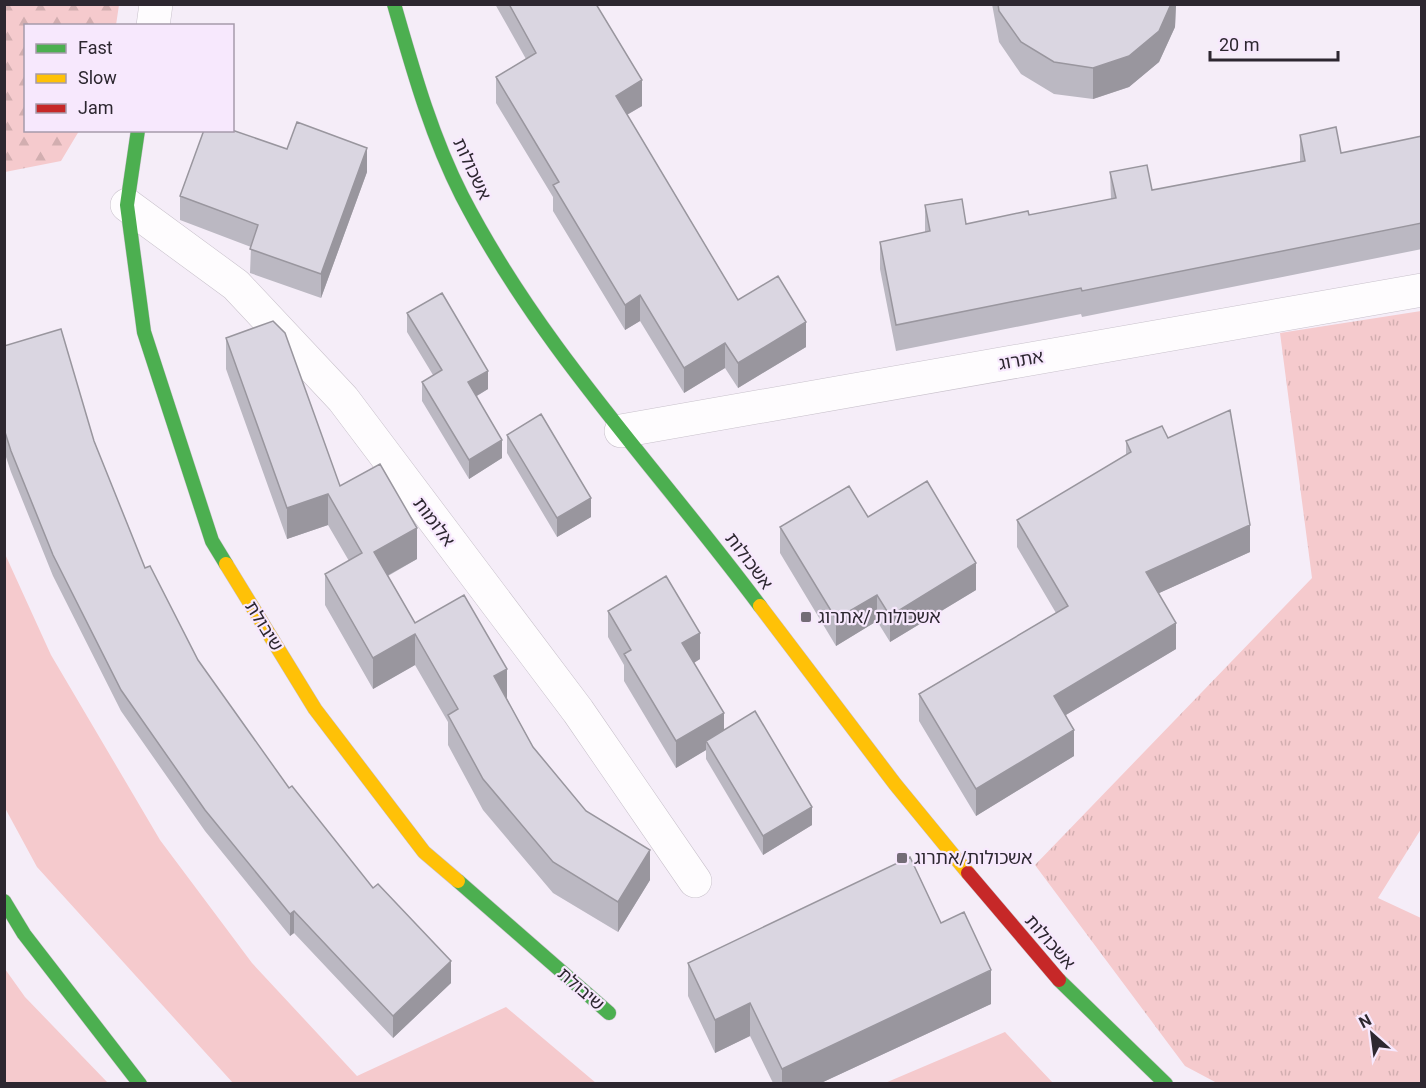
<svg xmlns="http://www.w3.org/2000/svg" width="1426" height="1088" font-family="Roboto,'Noto Sans Hebrew',sans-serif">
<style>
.grass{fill:#f5cacd}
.forest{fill:url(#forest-firs)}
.park{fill:url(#park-tufts)}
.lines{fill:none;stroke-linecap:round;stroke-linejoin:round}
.street-casing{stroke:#c8c1cb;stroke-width:34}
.fast-casing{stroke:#c8c1cb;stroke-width:15}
.slow-casing{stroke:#c8c1cb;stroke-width:15}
.jam-casing{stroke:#c8c1cb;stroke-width:15}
.street{stroke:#fefcfe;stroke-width:33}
.fast{stroke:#4caf50;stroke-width:14}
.slow{stroke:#ffc107;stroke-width:14}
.jam{stroke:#c62828;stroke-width:14}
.wall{fill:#bbb8c2}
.shaded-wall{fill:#99969e}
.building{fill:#dad6e1;stroke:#99969e;stroke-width:1.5}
.poi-dot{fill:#736c76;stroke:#f7e8fd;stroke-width:2}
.labels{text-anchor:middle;stroke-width:4.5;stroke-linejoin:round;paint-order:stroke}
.street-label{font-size:18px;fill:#2d2730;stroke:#f7e8fd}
.poi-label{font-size:18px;fill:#2d2730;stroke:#f7e8fd;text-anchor:start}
</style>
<defs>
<pattern id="forest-firs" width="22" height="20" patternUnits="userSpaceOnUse" patternTransform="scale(1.5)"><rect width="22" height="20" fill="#f5cacd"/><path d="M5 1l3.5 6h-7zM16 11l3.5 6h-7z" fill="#d2aeb0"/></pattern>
<pattern id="park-tufts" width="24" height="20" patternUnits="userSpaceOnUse" patternTransform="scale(1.5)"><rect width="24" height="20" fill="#f5cacd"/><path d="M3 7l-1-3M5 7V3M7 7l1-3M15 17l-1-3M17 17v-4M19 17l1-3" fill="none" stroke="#d2aeb0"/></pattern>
</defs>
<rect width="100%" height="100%" fill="#f5edf8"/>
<path class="grass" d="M5 554 51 655 160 840 252 963 357 1076 506 1007 596 1083H233L37 867 5 808Z
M5 969 25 997 108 1083H5Z
M1005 1032 1053 1083H885Z"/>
<path class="forest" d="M5 4 119 5 116 25 26 26V130L79 131 61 161 5 172Z"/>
<path class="park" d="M1421 311V829L1378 898 1421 918V1083H1217L1185 1066 1035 865 1312 578 1280 333Z"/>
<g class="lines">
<g class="street-casing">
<path id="street" d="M153 26 156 4
M127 205 236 285 343 399 578 711 695 881
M621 431 1422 290"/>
</g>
<g class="fast-casing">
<path id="fast" d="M394 4C413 70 431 135 462 196 541 349 658 469 760 606
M138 130 127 205 144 332 212 541 226 564
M458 881 609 1013
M4 901 24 934 140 1084
M1059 980 1166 1084"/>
</g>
<g class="slow-casing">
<path id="slow" d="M226 564 315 709 424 852 458 881
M760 606 895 784 968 873"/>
</g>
<g class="jam-casing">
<path id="jam" d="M968 873 1059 980"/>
</g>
<use href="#street" class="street"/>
<use href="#fast" class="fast"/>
<use href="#slow" class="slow"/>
<use href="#jam" class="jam"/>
</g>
<path class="wall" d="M495 4H596L642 106 627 115 738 300 806 347 738 388 725 368 684 393 640 321 625 330 553 211V197L496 103V77L526 59Z
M992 4H1176L1175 27 1159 62 1129 87 1093 99 1054 94 1021 74 999 42Z
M1300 135 1341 153 1422 136V249L1082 317 1081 314 896 351 880 269V242L925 233V205L966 224 1029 215 1111 199 1110 172 1152 190 1300 162Z
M287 149 367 172 321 298 250 273 251 247 180 220V196Z
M407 313 488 389 477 396 502 458 469 479 422 401V382L433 375 407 332Z
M226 338 340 486 417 559 388 576 415 623 507 699 533 747 586 811 650 880 618 932 553 893 483 810 448 745V722L415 665 373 689 325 605V574L349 561 328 525 287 539 226 369Z
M4 346 94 441 145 568 198 660 289 788 373 888 451 983 393 1038 294 933 290 936 205 831 121 711 53 576 11 472 4 451Z
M507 435 591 517 557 537 507 453Z
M1168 438 1250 552 1159 593 1176 649 1066 715 1074 756 976 816 919 721V694L1056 613 1017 547V520L1126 455V441Z
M868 517 976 590 890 642 877 621 836 646 780 553V527Z
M608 611 700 659 694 663 724 730 812 825 763 855 706 759V750L676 768 624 681V665L608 637Z
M941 923 991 1004 821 1083H773L750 1036 715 1053 688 996V963Z"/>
<path class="shaded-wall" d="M1171 4H1176L1175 27 1159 62 1129 87 1093 99V68Z
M642 80V106L616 121V96Z
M367 148V172L321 298V274Z
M640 295V321L625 330V305Z
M806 322V347L738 388V363Z
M725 343V368L684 393V368Z
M488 371V389L468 401V382Z
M502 440V458L469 479V460Z
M328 494V525L287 539V508Z
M591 498V517L557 537V518Z
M1250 525V552L1146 599V572Z
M417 528V559L374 583V552Z
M976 563V590L890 642V616Z
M877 595V621L836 646V619Z
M1176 623V649L1054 722V696Z
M700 633V659L682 670V643Z
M415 634V665L373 689V658Z
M507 669V700L494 676Z
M724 713V740L706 741V750L676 768V741Z
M1074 730V756L976 816V789Z
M812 807V825L763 855V836Z
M650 850V880L618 932V902Z
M294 911V933L290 936V914Z
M451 961V983L393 1038V1016Z
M991 970V1004L821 1083H782V1069Z
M750 1003V1036L715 1053V1020Z"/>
<path class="building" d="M509 4H596L642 80 616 96 738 300 778 276 806 322 738 363 725 343 684 368 640 295 625 305 553 185 559 182 496 77 536 53Z
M998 4H1171L1159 31 1129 56 1093 68 1054 62 1021 42 999 11Z
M297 122 367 148 321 274 250 249 258 225 180 196 204 130H232L287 149Z
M1336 127 1341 153 1422 136V223L1082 291 1081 288 896 325 880 242 930 231 925 205 962 199 966 224 1028 211 1029 215 1116 198 1110 172 1147 165 1152 190 1305 161 1300 135Z
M442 293 488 371 468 382 502 440 469 460 422 382 442 370 407 313Z
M273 321 285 333 340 486 380 464 417 528 374 552 415 623 464 595 507 669 494 676 533 747 586 811 650 850 618 902 553 862 483 779 448 715 458 709 415 634 373 658 325 574 362 553 328 494 287 508 226 338Z
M61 329 94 441 145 568 150 566 198 660 289 788 292 786 373 888 378 884 451 961 393 1016 294 911 290 914 205 810 121 690 53 555 11 451 4 429V346Z
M1230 410 1250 525 1146 572 1176 623 1054 696 1074 730 976 789 919 694 1068 606 1017 520 1131 452 1126 441 1162 426 1168 438Z
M541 414 591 498 557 518 507 435Z
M927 481 976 563 890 616 877 595 836 619 780 527 849 486 868 517Z
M666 576 700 633 682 643 724 713 676 741 624 654 631 650 608 611Z
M755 711 812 807 763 836 706 741Z
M910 857 941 923 964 912 991 970 782 1069 750 1003 715 1020 688 963Z"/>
<g class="poi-dot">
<rect x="800" y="611" width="12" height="12" rx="3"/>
<rect x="896" y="852" width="12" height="12" rx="3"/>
</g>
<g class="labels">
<g class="street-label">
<text transform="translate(472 169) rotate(65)" y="6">אשכולות</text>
<text transform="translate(1021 360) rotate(-10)" y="6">אתרוג</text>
<text transform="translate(434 522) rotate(53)" y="6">אלומות</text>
<text transform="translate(749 561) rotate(53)" y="6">אשכולות</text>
<text transform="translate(264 626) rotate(58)" y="6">שיבולת</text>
<text transform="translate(1050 942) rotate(49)" y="6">אשכולות</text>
<text transform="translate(581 989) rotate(41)" y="6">שיבולת</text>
</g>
<g class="poi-label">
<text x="818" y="623">אשכולות /אתרוג</text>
<text x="914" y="864">אשכולות/אתרוג</text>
</g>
</g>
<rect width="1426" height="1088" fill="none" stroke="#2d2730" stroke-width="12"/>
<rect x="24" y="24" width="210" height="108" fill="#f7e8fd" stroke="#a69bab" stroke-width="1.5"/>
<rect x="36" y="44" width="30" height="9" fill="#4caf50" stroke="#a69bab" stroke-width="1.5"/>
<text x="78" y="54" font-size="18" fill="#2d2730">Fast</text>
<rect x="36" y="74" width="30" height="9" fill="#ffc107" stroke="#a69bab" stroke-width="1.5"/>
<text x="78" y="84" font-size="18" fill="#2d2730">Slow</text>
<rect x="36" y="104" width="30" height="9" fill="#c62828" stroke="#a69bab" stroke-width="1.5"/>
<text x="78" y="114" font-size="18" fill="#2d2730">Jam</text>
<g transform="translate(1372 1034) rotate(332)" stroke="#f7e8fd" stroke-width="4.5" paint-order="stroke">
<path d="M0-4.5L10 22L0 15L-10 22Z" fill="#2d2730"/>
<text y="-9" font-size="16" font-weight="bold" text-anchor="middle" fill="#2d2730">N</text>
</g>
<path d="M1210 51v9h128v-9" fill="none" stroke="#2d2730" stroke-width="3"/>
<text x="1219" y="51" font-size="18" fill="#2d2730" stroke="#f7e8fd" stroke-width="4.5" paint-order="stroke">20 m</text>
</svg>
